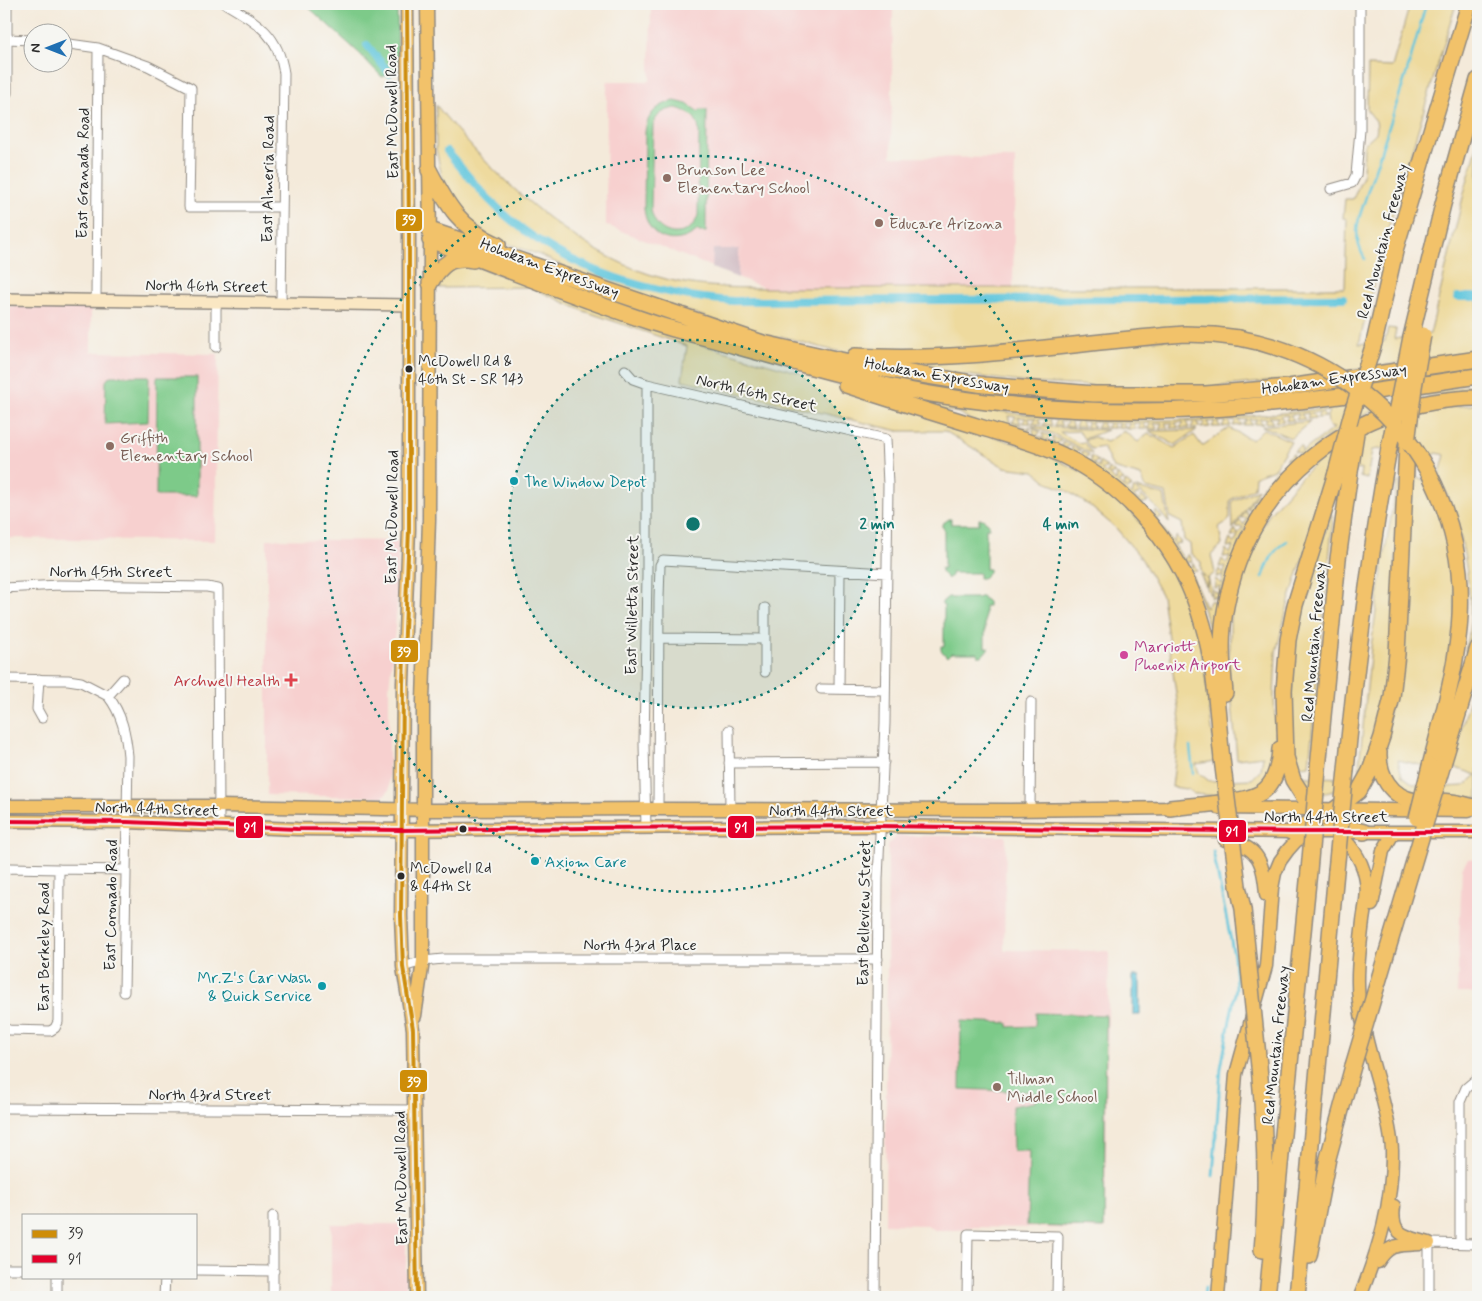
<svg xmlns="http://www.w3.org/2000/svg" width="1482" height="1301" font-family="Mynerve,sans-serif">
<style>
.built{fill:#f7d0cf}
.industrial{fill:#d2bec5}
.green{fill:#7dca89;stroke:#547a5a;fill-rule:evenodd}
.sand{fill:#eeda9e;stroke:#8c8264;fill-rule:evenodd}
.water{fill:#60c6dd;stroke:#467884}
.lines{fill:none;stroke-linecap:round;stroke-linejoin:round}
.stream{stroke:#60c6dd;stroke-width:2.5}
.canal{stroke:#60c6dd;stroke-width:8}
.street-casing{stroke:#908a82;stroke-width:11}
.secondary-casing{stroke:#908a82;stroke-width:14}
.primary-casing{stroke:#908a82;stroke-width:15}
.highway-casing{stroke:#908a82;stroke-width:18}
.street{stroke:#fff;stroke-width:9}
.secondary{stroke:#fae7c3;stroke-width:11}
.primary{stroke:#f2c26a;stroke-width:12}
.highway{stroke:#f2c26a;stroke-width:15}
.highway-bridge-casing{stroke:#908a82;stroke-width:18;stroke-linecap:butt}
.highway-bridge{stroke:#f2c26a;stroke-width:15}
.bus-1-casing{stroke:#f6f6f2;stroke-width:8}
.bus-2-casing{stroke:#f6f6f2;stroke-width:8}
.bus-1{stroke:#ce8d09;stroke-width:4}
.bus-2{stroke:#e4002b;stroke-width:4}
.ring{fill:none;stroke:#0f766e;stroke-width:2.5;stroke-dasharray:2.5 5}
.education-dot{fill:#8d6e63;stroke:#f6f6f2;stroke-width:2}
.bus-dot{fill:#2b2b2b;stroke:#f6f6f2;stroke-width:2}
.culture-dot{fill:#0f9aa8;stroke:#f6f6f2;stroke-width:2}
.hotel-dot{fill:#d1479c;stroke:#f6f6f2;stroke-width:2}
.health-dot{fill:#e0444e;stroke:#f6f6f2;stroke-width:2}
.labels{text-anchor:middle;stroke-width:4;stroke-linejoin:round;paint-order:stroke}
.bus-label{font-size:15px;fill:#2b2b2b;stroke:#f6f6f2;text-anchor:start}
.street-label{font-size:16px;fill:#2b2b2b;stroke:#f6f6f2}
.education-label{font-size:16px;fill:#785e54;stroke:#f6f6f2;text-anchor:start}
.culture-label{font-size:16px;fill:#0d838f;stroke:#f6f6f2;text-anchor:start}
.hotel-label{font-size:16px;fill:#b23c85;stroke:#f6f6f2;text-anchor:start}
.health-label{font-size:16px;fill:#be3a42;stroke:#f6f6f2;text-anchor:end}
.centre{fill:#0f766e;stroke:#f6f6f2;stroke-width:2.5}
.ring-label{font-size:15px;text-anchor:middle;font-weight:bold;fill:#0f766e;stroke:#f6f6f2;stroke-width:4;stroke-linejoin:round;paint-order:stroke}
.line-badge{stroke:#f6f6f2;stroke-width:2}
.badge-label{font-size:14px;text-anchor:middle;font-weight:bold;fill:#fff}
</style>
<rect width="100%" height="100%" fill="#f6f6f2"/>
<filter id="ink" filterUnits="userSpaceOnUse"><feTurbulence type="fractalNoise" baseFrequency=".02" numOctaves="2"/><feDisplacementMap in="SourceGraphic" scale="10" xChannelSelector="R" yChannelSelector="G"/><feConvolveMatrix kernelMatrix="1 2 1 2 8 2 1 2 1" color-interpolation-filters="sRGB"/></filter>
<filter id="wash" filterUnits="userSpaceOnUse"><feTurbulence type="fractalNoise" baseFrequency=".0096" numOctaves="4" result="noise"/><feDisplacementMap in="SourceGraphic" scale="20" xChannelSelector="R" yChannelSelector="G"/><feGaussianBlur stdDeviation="1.12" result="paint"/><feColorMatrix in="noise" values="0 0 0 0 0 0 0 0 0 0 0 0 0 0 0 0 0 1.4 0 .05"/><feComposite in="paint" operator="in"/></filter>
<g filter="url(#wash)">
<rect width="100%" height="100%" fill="#f4eada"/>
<path class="built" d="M651 4H893L891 157 1015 158 1013 288H765L606 225 607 81H650Z
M4 306 91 308V352L218 354 215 541 4 538Z
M267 539 398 541 397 607 389 688V790L383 797 267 795Z
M897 836H1006L1004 950 1109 951 1105 1229 967 1227 959 1230H934L927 1225 885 1224 888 844Z
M1478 858V993H1457L1462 868 1468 859Z
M331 1224H406V1297H331Z"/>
<path class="industrial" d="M713 249H739L738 278 712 268Z"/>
<path class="green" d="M305 4H397L398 71 382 77 359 53Z
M675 101 687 104 699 112 700 110H707L706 220V232H699L698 230C675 249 647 239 644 209L645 132C647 114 658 104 675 101ZM676 108C690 112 699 118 699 133L698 215C691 241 655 239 651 209L653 126C656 114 664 110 676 108Z
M110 376H149L148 422 105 424 106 381Z
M157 377H197V496H156Z
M949 519H951V524H979V519H983L989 524V528H986V569H989V572L983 578H979V573H951V577H949L948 579 941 572V568H944V528L942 527V524Z
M948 597H950L951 598H978L979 597H982L988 602V606H985V647H988V649L982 656H978V653H951L947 657 941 650V646H944V606L942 605V602Z
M1036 1013 1106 1015 1104 1228 1027 1226 1029 1151H1013L1012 1106 1035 1102 1036 1092 960 1089 961 1021 1008 1023V1027L1035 1026Z"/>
<path class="sand" d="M1410 4H1456L1381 252 1359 344 1385 341 1388 328 1396 329 1394 339 1430 334 1465 189 1478 144V351L1286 380 1200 388 1119 387 1029 383 919 369 921 363 1240 332C1152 338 1064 346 975 350 932 352 889 356 846 352 823 350 802 341 780 336L778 338 717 321 586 277 540 255 489 237 466 217 444 186 436 149V105C489 172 572 251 655 276 690 287 728 288 765 288H1345L1347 219 1343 218 1345 199H1353L1363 176 1364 144 1376 133 1377 127 1376 121 1367 110 1368 66 1392 67Z
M475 266 627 321 699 344 804 374 1041 452 1084 473 1116 496 1140 522 1166 555 1186 592 1198 633 1204 666 1216 761 1196 764 1199 773 1209 781 1252 779 1261 770 1263 756 1237 759 1228 660 1230 647V615L1242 567 1269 514 1302 476 1333 448 1372 426 1420 411 1478 404V629L1470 653 1465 651C1466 642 1469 634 1470 625 1472 613 1470 601 1469 590 1465 551 1457 512 1439 477L1445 455 1437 453 1417 464V478L1429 482 1454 553 1456 641 1425 766 1398 760 1402 776 1414 784 1446 787 1464 786 1477 775 1450 766 1478 673V798L1416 795 1402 792 1384 766 1414 444 1372 450 1367 479 1360 477 1361 469 1330 474 1289 601 1276 652 1274 696 1276 744 1265 784 1247 793 1220 796 1194 794 1187 789 1172 787 1180 721 1162 596 1141 558 1116 528 1090 506 1064 489 1050 484 1034 471 1004 467 945 431H899L682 380 687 346 584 311 530 287 439 288 440 276 446 267Z
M1478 384V393L1434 395 1387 404 1354 420 1321 441 1283 476 1245 529 1223 588 1216 631 1211 632 1198 594 1099 472 973 421 957 412 943 411 939 409V404C987 410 1035 416 1083 419 1143 422 1212 420 1272 414 1341 408 1410 395 1478 384ZM1329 411 1330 412 1327 415 1328 424 1330 427 1334 428 1302 452 1301 445 1294 451 1301 454 1294 459 1293 453 1286 459 1293 461 1280 474 1278 468 1272 475 1279 476 1273 482 1271 476 1265 483 1272 484 1266 490 1264 484 1259 491 1265 492 1260 498 1258 493 1252 500H1259L1254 507 1251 501 1247 509H1253L1249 516 1245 510 1241 518H1247L1244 525 1240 520 1236 527H1243L1238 535 1235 529 1231 537 1238 536 1234 544 1230 539 1227 547 1233 546 1230 554 1226 549 1223 557 1230 556 1227 564 1222 559 1219 567 1226 566 1223 574 1219 569 1216 577 1223 575 1221 584 1216 579 1214 588 1220 586 1218 594 1213 589 1211 598 1217 596 1216 604 1211 600 1206 608 1190 571H1197L1193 563 1190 569 1185 562H1192L1188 554 1184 560 1174 544 1181 543 1176 536 1173 542 1156 519 1162 518 1156 511 1154 517 1141 504 1148 502 1141 496 1140 502 1134 496 1140 494 1134 488 1132 495 1126 489 1132 487 1125 481 1124 488 1118 482 1124 480 1117 474 1116 481 1109 475 1115 473 1108 468V474L1101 470 1107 467 1099 462V468L1093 464 1098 461 1091 456V463L1084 459 1089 455 1082 451V457L1074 453 1080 450 1072 446V452L1065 448 1070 445 1062 441 1063 447 1056 444 1061 440 1052 437 1054 443 1046 440 1051 436 1042 433 1044 439 1036 436 1041 432 1033 429 1034 436 1026 433 1031 429 1022 426 1024 432 1016 430 1021 425 1012 422V425L1014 429 1006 426 1010 422 1008 416 1016 417 1012 422 1021 423 1018 417 1026 418 1022 423H1031L1028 418H1036L1032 424H1041L1038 419H1047L1043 425H1052L1049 419 1057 420 1054 425 1062 426 1059 421H1068L1064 426 1073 427 1070 421H1078L1075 427H1084L1080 421 1088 422 1085 427 1094 428 1091 422H1100L1096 428H1105L1101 422 1110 423 1106 428H1115L1112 423H1120L1117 428H1126L1122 423H1131L1127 429H1136L1133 423H1141L1138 429H1147L1143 423H1152L1148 429H1157L1154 423H1162L1159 429 1168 428 1165 423H1173L1170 428H1179L1175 423 1184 422 1180 428H1189L1186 422H1194L1191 428 1200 427 1196 422H1205L1201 428 1210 427 1207 422 1215 421 1212 427H1221L1217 422 1226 421 1222 427 1231 426 1228 421 1236 420 1233 426 1242 425 1238 420 1247 419 1243 425H1252L1249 419H1257L1254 424H1263L1259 419 1267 418 1265 423H1273L1269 417H1278L1275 422 1284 421 1280 416 1288 415 1286 421 1294 420 1290 415 1299 414 1296 420 1305 419 1301 414 1309 413 1307 419 1316 418 1311 413 1320 412 1317 418 1326 417 1321 412Z
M1311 421 1291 438 1262 426Z
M1029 426 1107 430 1084 439 1079 431 1060 432 1078 443 1084 442 1092 454 1053 434Z
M1229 428 1252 440 1263 429 1291 441 1274 469 1255 476 1254 488 1230 500V519L1219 527 1222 545 1211 555 1215 573 1208 578 1211 588 1210 595 1207 588 1208 578 1206 586 1200 574 1206 577 1201 572V562L1191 554 1190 544 1184 540 1182 523 1170 517 1166 493 1146 488 1141 476 1113 468 1103 447 1091 449 1085 440 1094 437 1107 442 1124 431 1138 442 1148 433 1174 448 1194 435 1202 446Z
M1197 430 1175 445 1149 431Z
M1397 482H1400L1389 688 1367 766 1359 767 1371 647 1382 570Z
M1136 488 1164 495 1169 523 1155 506Z
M1258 489 1233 529 1232 501Z
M1331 514 1333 519 1309 765 1298 766 1300 772 1306 777 1357 778 1362 776 1353 787 1320 794 1304 789 1291 753 1292 653 1301 607Z"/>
<path class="water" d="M1133 976H1140V1015H1133Z"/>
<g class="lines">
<path class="stream" d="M1365 259C1357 246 1355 233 1359 218L1406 75 1426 4
M1263 577C1268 563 1273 549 1287 541
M1190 747 1193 773
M1213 851 1234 956 1236 988 1221 1068 1213 1176
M1204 1297 1205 1287"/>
<path class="canal" d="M367 45 389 73
M447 151C467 175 487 200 511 220 573 272 654 295 733 301L1343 298
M1458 297H1478"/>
</g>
</g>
<g filter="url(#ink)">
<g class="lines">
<g class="street-casing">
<path id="street" d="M7 4V93
M226 4C258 23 278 34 284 73L281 302
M7 39 32 40
M62 43 98 48 148 66 191 88 189 207H281
M1331 189 1352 183 1356 175 1360 130V4
M96 299 98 48
M216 302V347
M625 370 633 379 647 384 886 439 888 485 885 723 878 879 875 1297
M4 588 59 585 207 587 218 589 219 825
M659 638 765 639
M765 672V608
M4 679 68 680 81 682 108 696
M39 679 37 709 42 718
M123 679 108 696C122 714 126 734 128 756L124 992
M821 689 885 690
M839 689 840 571
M729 730 730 809
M729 763 884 762
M658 809 659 598 660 565 663 560 887 573
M1030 810 1031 702
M646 827 644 744 647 575V384
M59 869 125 870
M4 870 11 868 59 869 58 1022 55 1028 50 1031 9 1030 4 1028
M403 967 423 961 443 959H878
M4 1108 415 1110
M273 1216V1297
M1460 1243V1102L1466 1088 1478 1078
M4 1269H24
M196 1270 274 1271
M57 1297V1277
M164 1297 165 1277
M967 1297 968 1234 1058 1236 1057 1297
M1429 1297V1243L1478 1244"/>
</g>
<g class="secondary-casing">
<path id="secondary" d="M4 299 409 305"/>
</g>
<g class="primary-casing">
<path id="primary" d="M407 4 409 237V529L403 683 401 916 403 967 413 1029 417 1297
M4 806H218L435 810 658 809 1010 810 1179 808
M1219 808 1469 811
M4 821 127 822 297 829 401 830 592 828 879 826 1291 832H1478
M1334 830C1349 842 1361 857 1365 876 1369 891 1365 906 1363 921 1360 948 1356 974 1359 1001 1363 1035 1375 1068 1383 1101 1387 1117 1391 1133 1392 1150 1393 1203 1379 1248 1360 1297
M1225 840C1259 846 1264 863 1266 895
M1372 905 1383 851 1394 832
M415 1016 423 961V700L429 520 430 240 427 4
M1394 1206C1390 1236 1405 1236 1429 1243
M1378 1262C1390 1242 1399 1246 1420 1244
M1218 1297 1236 1074 1266 966 1272 888 1275 873 1280 861 1288 850 1296 841 1309 832"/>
</g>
<g class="highway-casing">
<path id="highway" d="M429 170C447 205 460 228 498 245
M430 230 763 343 872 367 984 385 1094 394H1206L1289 387 1478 359
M430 240C504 269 578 298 653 323 681 332 709 338 736 346 790 361 844 377 898 388 978 404 1059 411 1140 411 1254 411 1366 393 1478 376
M430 283C441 265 450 256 473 260
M1411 337 1443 204 1478 80
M1374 343 1396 247 1469 4
M855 356C966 363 1075 342 1185 334L1214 335 1239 338
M846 385C891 400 937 414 983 428 1009 436 1037 443 1062 455 1130 488 1183 551 1203 625 1216 668 1217 715 1222 759
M1336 473 1295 605 1288 640 1284 691 1286 757 1293 780 1305 799 1313 809 1337 825 1364 832
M1429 473C1482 580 1458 657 1430 766
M1225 693C1222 664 1220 635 1226 606 1249 482 1353 399 1478 398
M1379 752C1378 775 1391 797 1415 801 1427 803 1439 800 1451 802 1460 803 1469 806 1478 808
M1443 764 1478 648
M1318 769 1338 559 1350 472
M1346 770C1356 662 1370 554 1389 448
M1170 808C1186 806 1203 805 1220 803 1260 798 1277 793 1280 749
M1291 832 1329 814 1359 791 1370 771 1382 737 1392 697 1397 654 1407 445
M1259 1066C1265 1128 1268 1188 1262 1250
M1309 1256 1328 1158 1353 1066
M1267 1297 1309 871
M1297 1297 1336 871"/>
</g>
<use href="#street" class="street"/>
<use href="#secondary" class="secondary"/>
<use href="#primary" class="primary"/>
<use href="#highway" class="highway"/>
<g class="highway-bridge-casing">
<path id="highway-bridge" d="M1239 338C1320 353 1389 401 1429 473
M1407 443 1414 387 1423 335
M1389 448 1411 337
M1350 472 1356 433
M1336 473 1351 416 1374 343
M1222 759 1238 886 1243 909 1259 1066
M1417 818 1430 766
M1309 871 1318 769
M1336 871 1346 770
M1353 1066 1443 764"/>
</g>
<use href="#highway-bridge" class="highway-bridge"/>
<g class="bus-1-casing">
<path id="bus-1" d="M407 4 409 237V529L403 683 401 916 403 967 413 1029 417 1297"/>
</g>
<g class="bus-2-casing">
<path id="bus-2" d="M4 821 127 822 297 829 401 830 592 828 879 826 1291 832H1478"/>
</g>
<use href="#bus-1" class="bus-1"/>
<use href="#bus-2" class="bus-2"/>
</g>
</g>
<circle cx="693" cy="524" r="184" fill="#0f766e" fill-opacity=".12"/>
<g class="ring">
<circle cx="693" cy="524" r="184"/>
<circle cx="693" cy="524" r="368"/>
</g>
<g class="education-dot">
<circle cx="667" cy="178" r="5"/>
<circle cx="879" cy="223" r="5"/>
<circle cx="110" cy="446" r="5"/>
<circle cx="997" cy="1087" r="5"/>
</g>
<g class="bus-dot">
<circle cx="409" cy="369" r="4.5"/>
<circle cx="463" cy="829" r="4.5"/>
<circle cx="401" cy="876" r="4.5"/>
</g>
<g class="culture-dot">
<circle cx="514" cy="481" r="5"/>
<circle cx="535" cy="861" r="5"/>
<circle cx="322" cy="986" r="5"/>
</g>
<circle class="hotel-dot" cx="1124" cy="655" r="5"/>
<path class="health-dot" d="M288.5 672.5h5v5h5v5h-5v5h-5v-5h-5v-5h5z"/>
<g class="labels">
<g class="bus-label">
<text x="418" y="366">McDowell Rd &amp;<tspan x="418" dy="18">46th St - SR 143</tspan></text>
<text x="410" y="873">McDowell Rd<tspan x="410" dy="18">&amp; 44th St</tspan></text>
</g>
<g class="street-label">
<text transform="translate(391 112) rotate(-91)" y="6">East McDowell Road</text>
<text transform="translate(82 173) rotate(-89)" y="6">East Granada Road</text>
<text transform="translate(267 179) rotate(-89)" y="6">East Almeria Road</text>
<text transform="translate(1382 241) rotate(-75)" y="6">Red Mountain Freeway</text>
<text transform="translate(550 267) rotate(20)" y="6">Hohokam Expressway</text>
<text transform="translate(207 285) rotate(1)" y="6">North 46th Street</text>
<text transform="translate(937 374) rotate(10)" y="6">Hohokam Expressway</text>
<text transform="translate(1334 378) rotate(-8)" y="6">Hohokam Expressway</text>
<text transform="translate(757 392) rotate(13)" y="6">North 46th Street</text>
<text transform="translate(391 517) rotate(-89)" y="6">East McDowell Road</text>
<text x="111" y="577">North 45th Street</text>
<text transform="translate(631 605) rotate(-89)" y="6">East Willetta Street</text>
<text transform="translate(1313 642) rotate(-85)" y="6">Red Mountain Freeway</text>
<text transform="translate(157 808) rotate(2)" y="6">North 44th Street</text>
<text x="831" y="816">North 44th Street</text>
<text x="1326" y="822">North 44th Street</text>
<text transform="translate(110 905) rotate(-89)" y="6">East Coronado Road</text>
<text transform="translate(863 913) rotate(-89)" y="6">East Belleview Street</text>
<text x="640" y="950">North 43rd Place</text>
<text transform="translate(43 947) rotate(-90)" y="6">East Berkeley Road</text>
<text transform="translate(1275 1045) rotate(-84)" y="6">Red Mountain Freeway</text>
<text x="210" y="1100">North 43rd Street</text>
<text transform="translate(400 1178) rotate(-91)" y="6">East McDowell Road</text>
</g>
<g class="education-label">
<text x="677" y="175">Brunson Lee<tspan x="677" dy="18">Elementary School</tspan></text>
<text x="889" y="229">Educare Arizona</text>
<text x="120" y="443">Griffith<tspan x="120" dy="18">Elementary School</tspan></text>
<text x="1007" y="1084">Tillman<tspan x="1007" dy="18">Middle School</tspan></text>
</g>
<g class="culture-label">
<text x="524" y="487">The Window Depot</text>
<text x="545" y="867">Axiom Care</text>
<text x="312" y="983" text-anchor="end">Mr.Z's Car Wash<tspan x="312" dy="18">&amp; Quick Service</tspan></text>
</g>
<g class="hotel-label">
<text x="1134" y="652">Marriott<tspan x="1134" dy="18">Phoenix Airport</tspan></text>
</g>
<g class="health-label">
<text x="280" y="686">Archwell Health</text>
</g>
</g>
<circle cx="693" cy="524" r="8" class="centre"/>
<g class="ring-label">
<text x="877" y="529">2 min</text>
<text x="1061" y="529">4 min</text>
</g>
<g class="line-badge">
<rect x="395" y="208" width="28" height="24" rx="5" fill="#ce8d09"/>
<rect x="390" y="639" width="29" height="24" rx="5" fill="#ce8d09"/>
<rect x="727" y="815" width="28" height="24" rx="5" fill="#e4002b"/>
<rect x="235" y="815" width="29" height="24" rx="5" fill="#e4002b"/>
<rect x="1218" y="819" width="29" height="24" rx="5" fill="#e4002b"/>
<rect x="399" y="1069" width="29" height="24" rx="5" fill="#ce8d09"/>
</g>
<g class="badge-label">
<text x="409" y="224">39</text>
<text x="404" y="656">39</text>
<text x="741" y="832">91</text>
<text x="250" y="832">91</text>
<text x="1232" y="836">91</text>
<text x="414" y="1086">39</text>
</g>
<rect width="1482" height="1301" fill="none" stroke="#f6f6f2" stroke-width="20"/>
<rect x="22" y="1214" width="175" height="65" fill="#f6f6f2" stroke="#a5a5a2"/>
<rect x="32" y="1230" width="25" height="8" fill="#ce8d09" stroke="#a5a5a2"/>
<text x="68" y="1238" font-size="15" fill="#2b2b2b">39</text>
<rect x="32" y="1255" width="25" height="8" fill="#e4002b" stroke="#a5a5a2"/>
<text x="68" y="1264" font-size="15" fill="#2b2b2b">91</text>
<g transform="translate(48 48) rotate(270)"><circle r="24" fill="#f6f6f2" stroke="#a5a5a2"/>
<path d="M0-4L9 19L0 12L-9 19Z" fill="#1f6fb2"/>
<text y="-8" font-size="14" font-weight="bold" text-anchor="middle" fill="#2b2b2b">N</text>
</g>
</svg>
